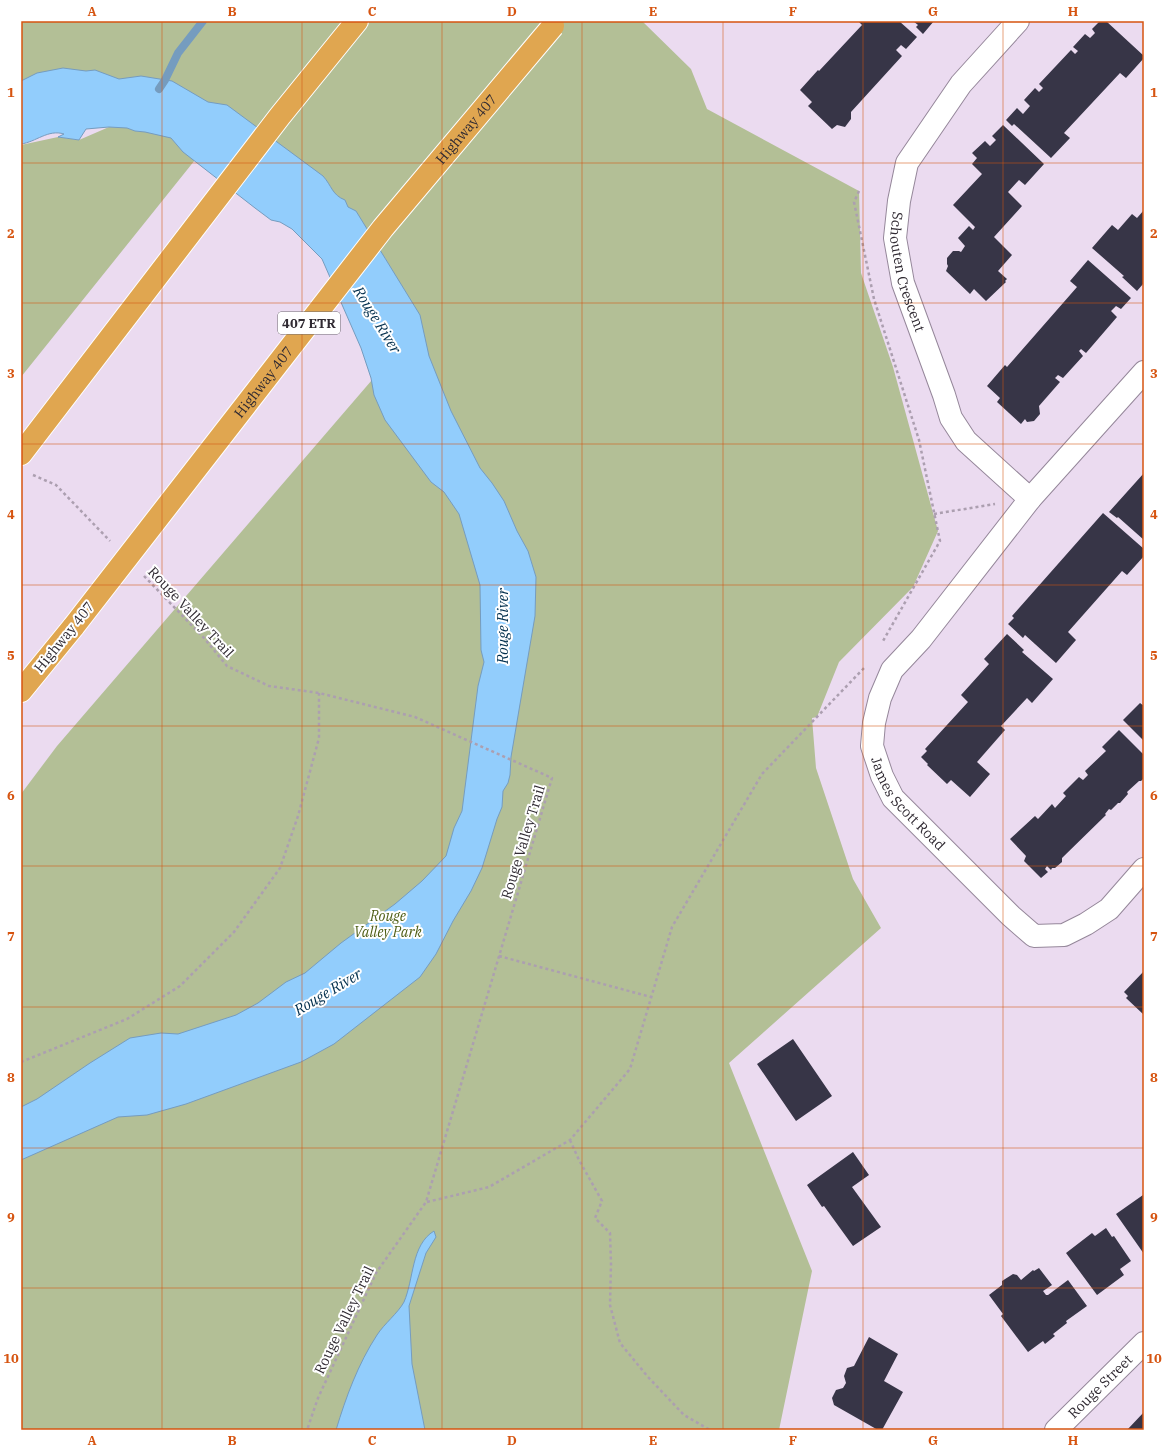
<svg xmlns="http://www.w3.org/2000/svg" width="1165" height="1451" font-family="'IBM Plex Serif',serif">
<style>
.green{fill:#b3bf96}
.water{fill:#92cdfc;stroke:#759cbf}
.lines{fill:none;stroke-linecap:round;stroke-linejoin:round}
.stream{stroke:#759cbf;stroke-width:8}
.building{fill:#373547}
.minor-casing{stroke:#95879a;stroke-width:24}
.highway-casing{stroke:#fff;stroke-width:24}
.path{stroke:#ac9fb0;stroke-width:2.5;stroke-dasharray:3 3;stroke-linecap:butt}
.minor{stroke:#fff;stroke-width:22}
.highway{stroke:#e0a650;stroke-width:22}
.highway-bridge-casing{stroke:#fff;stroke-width:24;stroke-linecap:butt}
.highway-bridge{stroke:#e0a650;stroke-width:22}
.grid{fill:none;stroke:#d65410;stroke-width:1;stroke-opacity:0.55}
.labels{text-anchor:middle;stroke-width:4;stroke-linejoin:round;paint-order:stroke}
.shield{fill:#fff;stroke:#6e6a70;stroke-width:1}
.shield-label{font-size:13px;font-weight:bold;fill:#302a32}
.street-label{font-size:14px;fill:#302a32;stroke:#fff}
.park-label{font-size:14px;font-style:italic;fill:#4e5e16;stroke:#fff}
.water-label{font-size:15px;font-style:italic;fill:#002e4c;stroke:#fff}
.neatline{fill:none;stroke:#d65410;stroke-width:1.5}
.grid-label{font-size:13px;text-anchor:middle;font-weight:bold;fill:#d65410}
</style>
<rect width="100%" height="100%" fill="#ebdbf0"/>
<path class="green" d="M21 21H642L691 69 707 109 859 191 861 273 893 367 938 531 913 587 839 662 817 717 812 718 816 768 853 879 881 928 729 1063 812 1271 779 1430H21V794L57 746 421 323 385 258 308 200 241 132 21 102Z
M122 126 136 131 179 134 203 150 21 377V145L58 137 79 140 109 127Z"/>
<path class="water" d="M63 68 86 71 95 70 119 79 141 76 172 81 208 102 227 105 323 176C332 186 332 195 345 200L348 207 356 211 420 315 429 356 451 411 480 468 492 483 504 501 517 531 528 551 536 577 535 616 511 757 510 775 508 783 503 791 502 807 497 819 482 868 471 891 453 921 436 954 420 977 334 1044 301 1062 186 1104 147 1115 118 1117 21 1160V1107L37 1099 90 1063 130 1038 161 1033 178 1034 236 1015 258 1003 286 982 305 973 341 943 395 904 422 881 446 856 454 828 462 811 478 686 484 662 481 650 480 585 459 514 444 492 431 482 385 420 374 395 371 378 361 348 322 259 292 229 280 222 271 220 255 208 183 152 171 138 145 132 135 131 127 128 109 127 86 129 79 140 58 137 64 134C48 129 36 142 21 144V81L37 73Z
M434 1231 436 1237 426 1253 409 1306 412 1364 425 1430H336C346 1397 358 1364 377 1335 384 1324 398 1313 404 1302 414 1279 411 1245 434 1231Z"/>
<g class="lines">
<path class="stream" d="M159 89 165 80 178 53 203 21"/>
</g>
<path class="building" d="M858 21H899L917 37 906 49 901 45 896 50 902 56 851 112V119L845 127 837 125 832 129 808 106 812 102 800 90 818 70 819 71 862 25Z
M913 21H934L923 34 916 27 918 25Z
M1100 21H1106L1144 56V58L1126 78 1120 73 1064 133 1070 138 1051 158 1014 124 1012 126 1006 120 1017 108 1023 114 1030 106 1024 100 1035 88 1039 92 1043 88 1039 84 1071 50 1075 54 1078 51 1073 47 1085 34 1090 38 1095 33 1092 29Z
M1003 125 1044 164 1025 185 1019 180 1008 192 1022 206 994 237 1012 255 998 271 1007 279 1005 281 1006 282 986 301 974 289 970 294 946 271 948 266 947 264V258L953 251H959L961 252 965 246 958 238 969 226 973 230 975 227 953 205 982 174 972 164 977 158 972 153 985 141 990 146 996 140 992 136Z
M1144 210V285L1143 284 1137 291 1122 277 1124 276 1092 248 1112 225 1118 230 1132 214 1137 218Z
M1088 260 1131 298 1121 309 1116 306 1111 311 1117 317 1086 353 1081 349 1079 351 1083 356 1063 378 1058 375 1055 378 1060 382 1039 406 1040 414 1034 421 1027 422 1025 419 1021 424 997 402 1000 398 987 386 1005 365 1007 367 1077 287 1070 281Z
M1144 473V540L1118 517 1117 518 1109 512Z
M1103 513 1144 549V556L1127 575 1122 571 1068 632 1076 640 1056 663 1025 635 1023 638 1008 624 1014 618 1012 616Z
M1007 634 1024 650 1022 652 1053 679 1032 703 1027 698 1001 726 1005 730 977 762 990 774 970 797 951 780 947 784 927 765 928 764 921 757 927 751 925 749 968 702 961 695 989 664 984 659Z
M1140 703 1144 706V741L1123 720Z
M1119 730 1144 755V778L1141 781H1139L1127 792 1128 794 1120 803H1118L1111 810 1109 809 1105 814 1106 815 1062 858V862L1055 868H1052L1051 870 1047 866 1045 869 1048 872 1041 878 1024 861 1026 856 1010 839 1035 816 1038 819 1052 804 1055 808 1066 796 1063 793 1079 777 1083 780 1088 775 1085 771 1106 751 1102 747Z
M1144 971V1015L1126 998 1128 996 1124 992Z
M793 1039 832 1096 796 1121 757 1064Z
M853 1152 869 1175 852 1187 881 1227 853 1246 824 1206 822 1207 807 1185Z
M1143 1195 1144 1196V1254L1116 1214Z
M1106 1228 1112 1237 1114 1236 1131 1261 1120 1269 1124 1275 1097 1295 1066 1253 1092 1233 1095 1236Z
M1039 1268 1052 1285 1043 1291 1046 1295H1048L1068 1280 1087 1306 1066 1321 1067 1323 1053 1334 1055 1336 1045 1344 1043 1341 1028 1352 1001 1316 1003 1314 989 1295 1002 1285V1281L1013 1274 1017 1275 1021 1280 1033 1270 1034 1271Z
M869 1337 898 1354 884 1381 903 1392 882 1430H878L834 1405 832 1398 836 1390 843 1388 846 1383 844 1376 847 1368 854 1366Z
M1144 1412V1430H1127Z"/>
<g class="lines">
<g class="minor-casing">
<g id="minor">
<path id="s1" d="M1018 21 961 84 907 163 899 201 895 238 903 283 944 395 951 418 966 441 1030 499"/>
<path id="s2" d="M1144 372 1030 499 921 639 892 670 880 698 874 723 872 746 882 776 893 798 1011 916 1034 936 1064 935 1086 924 1109 909 1144 869"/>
<path id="s3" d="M1056 1430 1144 1343"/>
</g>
</g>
<g class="highway-casing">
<path id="highway" d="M21 454 280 116 357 21
M21 691 74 626"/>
</g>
<path class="path" d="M859 191 854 202 874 299 919 440 940 541 883 641
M33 475 56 485 110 541
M934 514 995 504
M144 576 204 638 227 666 269 686 319 693 415 717 552 778 426 1202 376 1273 318 1398 307 1430
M499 956 651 997
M21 1062 127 1019 180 986 234 932 280 868 298 816 319 738V693
M570 1140 579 1160 602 1201 595 1218 610 1233 611 1264 610 1305 620 1343 648 1377 684 1415 710 1430
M427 1202 489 1187 570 1140 630 1069 672 927 762 774 865 667"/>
<use href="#minor" class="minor"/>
<use href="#highway" class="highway"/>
<g class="highway-bridge-casing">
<g id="highway-bridge">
<path id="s4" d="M74 626 383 228 553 26"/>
</g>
</g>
<use href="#highway-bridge" class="highway-bridge"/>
</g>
<path class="grid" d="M162 21V1430M302 21V1430M442 21V1430M582 21V1430M723 21V1430M863 21V1430M1003 21V1430M21 163H1144M21 303H1144M21 444H1144M21 585H1144M21 726H1144M21 866H1144M21 1007H1144M21 1148H1144M21 1288H1144"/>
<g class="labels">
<rect class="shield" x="278" y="312" width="62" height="22" rx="3"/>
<g class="shield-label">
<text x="309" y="328">407 ETR</text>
</g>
<g class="street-label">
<text dy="5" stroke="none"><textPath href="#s4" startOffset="633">Highway 407</textPath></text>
<text dy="5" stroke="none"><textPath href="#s1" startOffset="292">Schouten Crescent</textPath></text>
<text dy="5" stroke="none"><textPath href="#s4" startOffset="309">Highway 407</textPath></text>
<text transform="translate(191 612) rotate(47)" y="5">Rouge Valley Trail</text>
<text transform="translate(64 637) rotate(-51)" y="5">Highway 407</text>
<text dy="5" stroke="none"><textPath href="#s2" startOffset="539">James Scott Road</textPath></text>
<text transform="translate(523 842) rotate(-73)" y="5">Rouge Valley Trail</text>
<text transform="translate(344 1320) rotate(-64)" y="5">Rouge Valley Trail</text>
<text dy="5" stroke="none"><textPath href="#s3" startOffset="62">Rouge Street</textPath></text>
</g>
<g class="park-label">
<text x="388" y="921">Rouge<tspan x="388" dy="16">Valley Park</tspan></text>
</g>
<g class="water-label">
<text transform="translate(377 320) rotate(58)" y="5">Rouge River</text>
<text transform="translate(503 626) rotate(-90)" y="5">Rouge River</text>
<text transform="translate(328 992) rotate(-31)" y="5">Rouge River</text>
</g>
</g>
<rect width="1165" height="1451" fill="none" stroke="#ffffff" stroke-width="44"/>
<rect x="22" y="22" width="1121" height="1407" class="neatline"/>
<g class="grid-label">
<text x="92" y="16">A</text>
<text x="232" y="16">B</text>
<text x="372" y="16">C</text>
<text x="512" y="16">D</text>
<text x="653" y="16">E</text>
<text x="793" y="16">F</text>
<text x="933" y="16">G</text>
<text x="1073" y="16">H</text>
<text x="11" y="97">1</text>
<text x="1154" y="97">1</text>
<text x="11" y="238">2</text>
<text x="1154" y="238">2</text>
<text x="11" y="378">3</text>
<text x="1154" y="378">3</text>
<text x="11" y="519">4</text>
<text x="1154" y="519">4</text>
<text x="11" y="660">5</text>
<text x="1154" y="660">5</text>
<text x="11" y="800">6</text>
<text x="1154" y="800">6</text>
<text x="11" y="941">7</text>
<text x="1154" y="941">7</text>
<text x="11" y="1082">8</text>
<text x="1154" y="1082">8</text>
<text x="11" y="1222">9</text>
<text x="1154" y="1222">9</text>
<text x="11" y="1363">10</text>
<text x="1154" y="1363">10</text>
<text x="92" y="1445">A</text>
<text x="232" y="1445">B</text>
<text x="372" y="1445">C</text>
<text x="512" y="1445">D</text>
<text x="653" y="1445">E</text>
<text x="793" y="1445">F</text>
<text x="933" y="1445">G</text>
<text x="1073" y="1445">H</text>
</g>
</svg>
